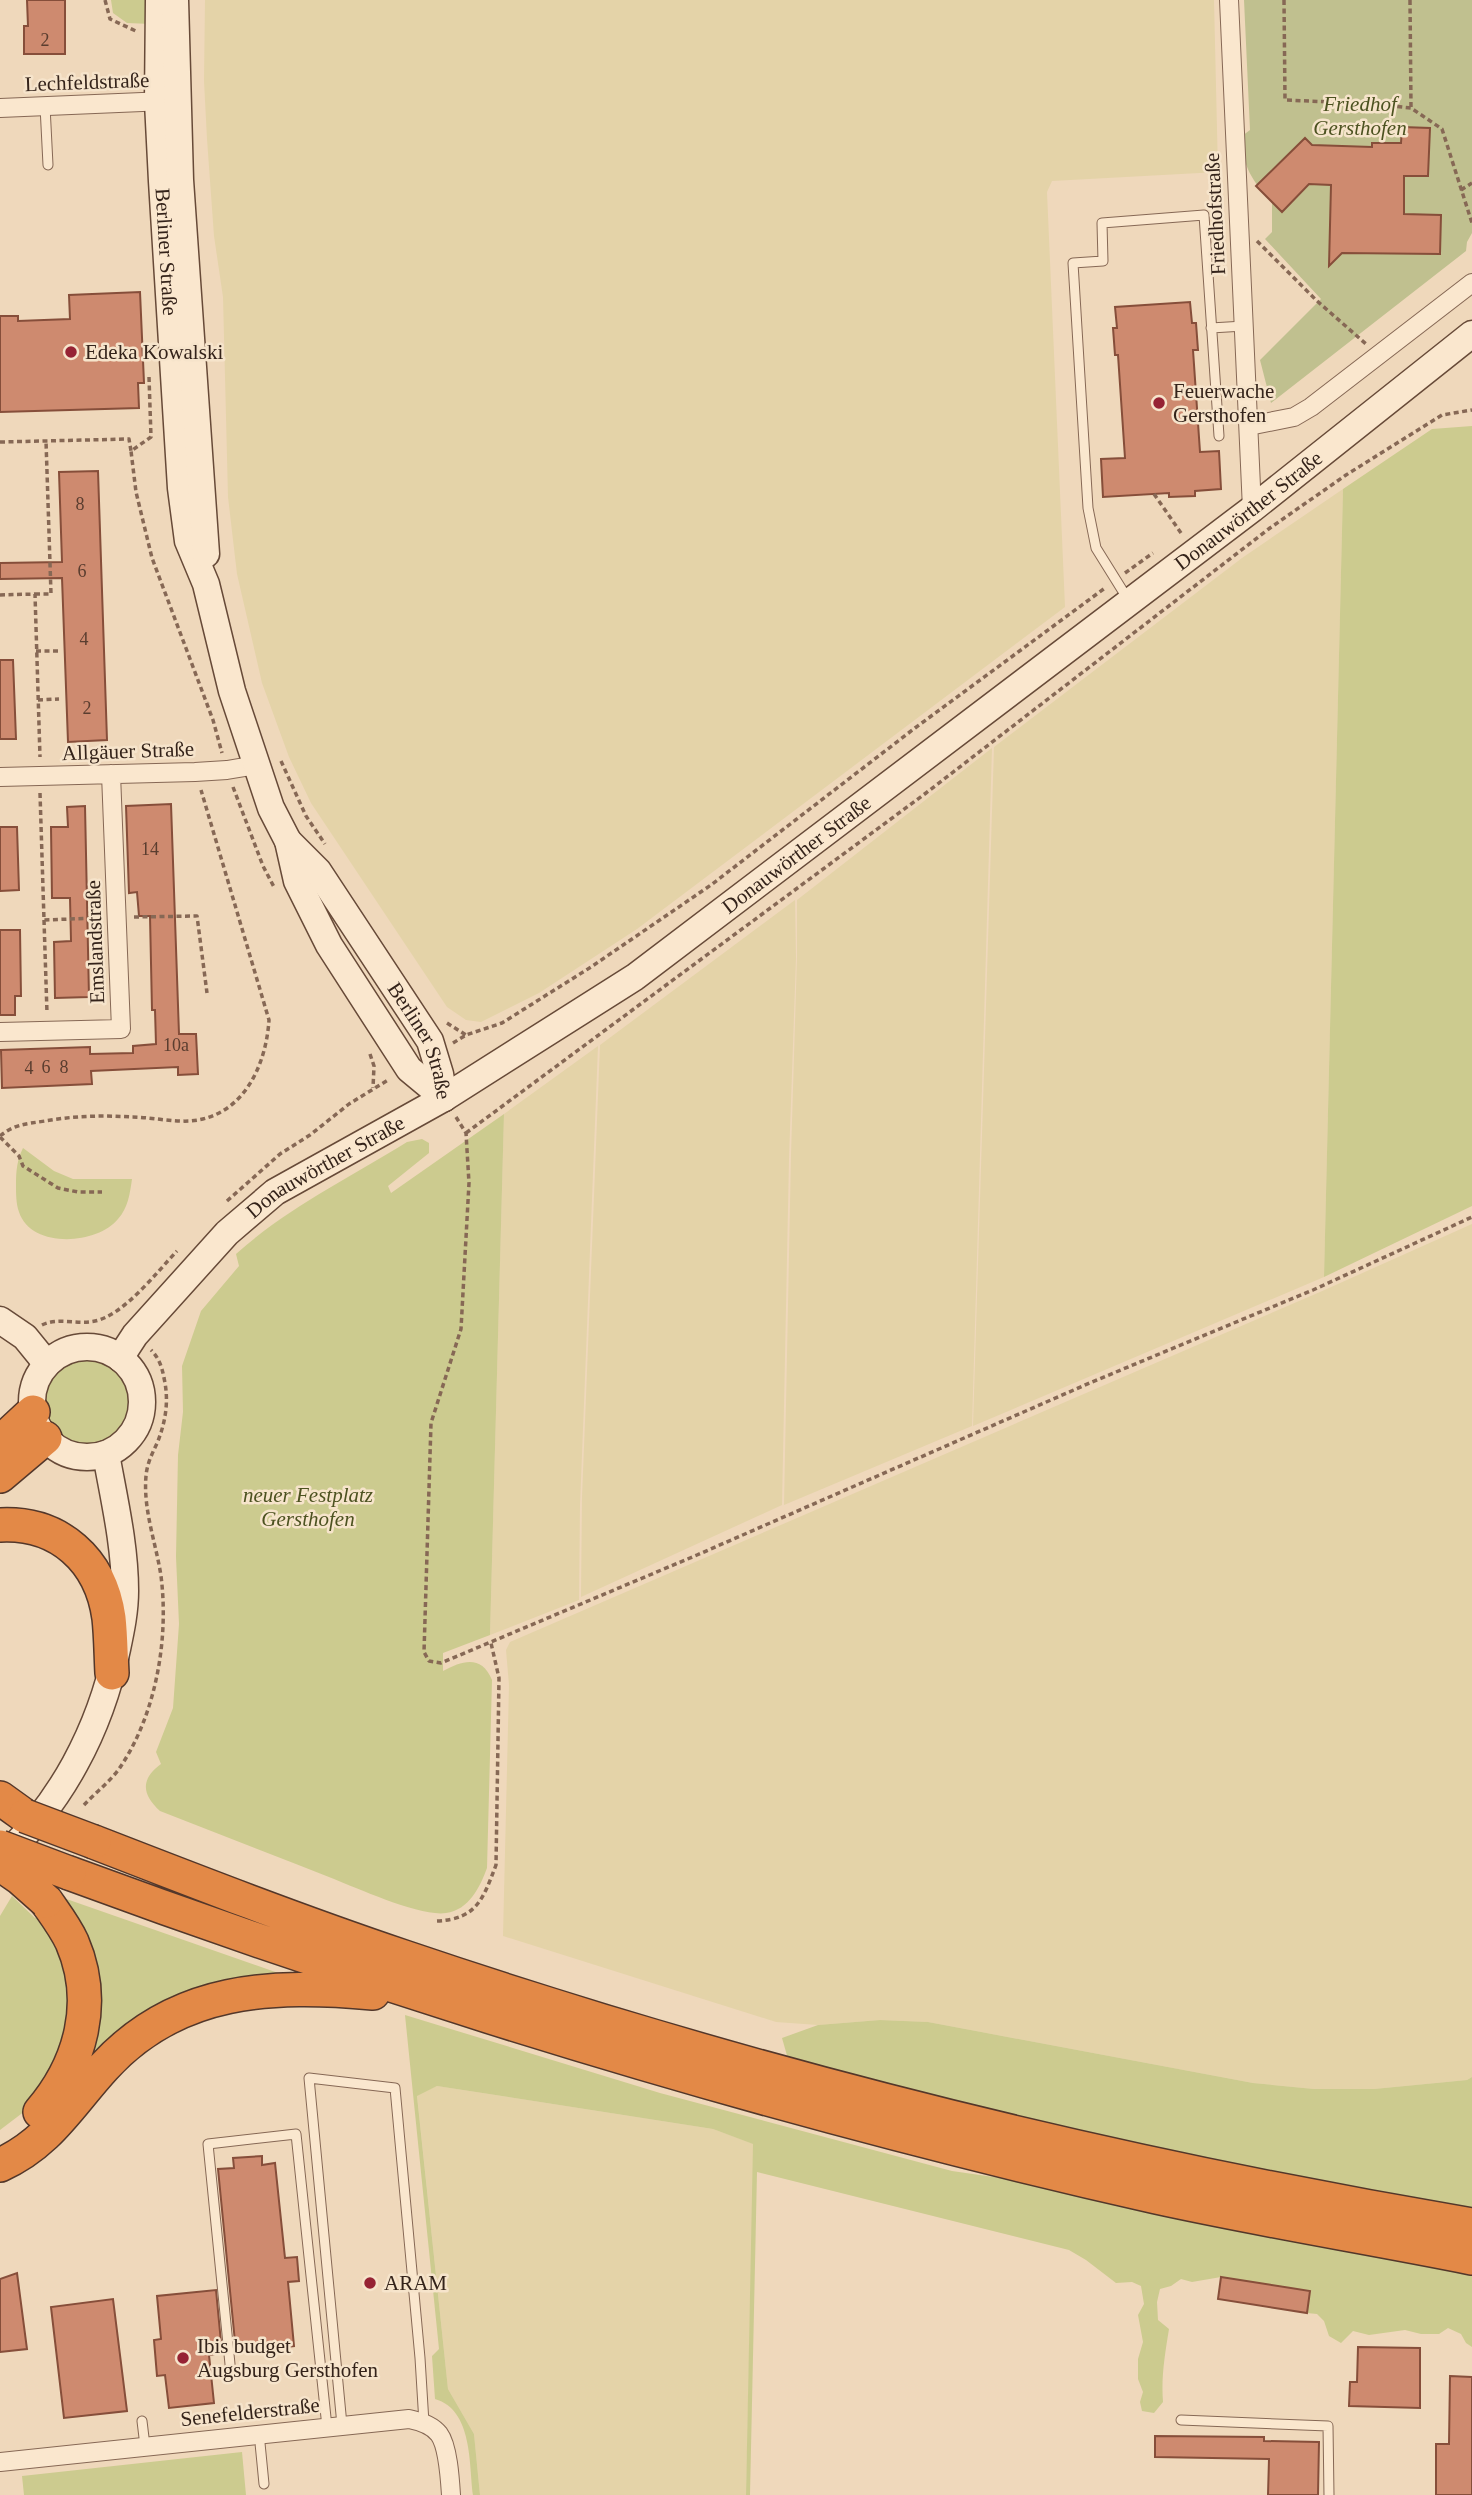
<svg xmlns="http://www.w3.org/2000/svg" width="1472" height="2495" font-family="Georgia,serif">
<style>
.farmland{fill:#e4d3a8}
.green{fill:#cccb8f}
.cemetery{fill:#c0c08f}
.building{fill:#ce8a6f;stroke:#864e3a;stroke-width:2}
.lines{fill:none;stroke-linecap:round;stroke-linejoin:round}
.lane-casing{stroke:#866855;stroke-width:11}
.street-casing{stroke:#866855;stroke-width:20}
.secondary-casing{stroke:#674a38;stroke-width:29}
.highway-casing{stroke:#53372a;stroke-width:36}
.path{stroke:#866855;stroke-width:3.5;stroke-dasharray:5 3.5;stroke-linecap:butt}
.lane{stroke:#fae7ce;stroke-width:9}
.street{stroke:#fae7ce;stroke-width:18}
.secondary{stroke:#fae7ce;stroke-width:26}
.highway{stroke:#e38947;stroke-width:33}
.highway-bridge-casing{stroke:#53372a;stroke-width:36;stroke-linecap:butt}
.highway-bridge{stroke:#e38947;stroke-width:33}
.poi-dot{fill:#962334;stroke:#f6e4cb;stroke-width:2.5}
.labels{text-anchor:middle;stroke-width:5;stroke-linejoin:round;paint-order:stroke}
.number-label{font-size:18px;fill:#5a3d2f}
.street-label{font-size:21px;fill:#34231a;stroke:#f6e4cb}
.park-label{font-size:21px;font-style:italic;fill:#4c5220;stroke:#f6e4cb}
.poi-label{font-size:21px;fill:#34231a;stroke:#f6e4cb;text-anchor:start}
</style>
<rect width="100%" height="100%" fill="#efd8bb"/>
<path class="farmland" d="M205 0H1214L1218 172 1052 181 1047 192 1065 607 637 929 539 993 481 1022 466 1020 447 1007 311 803 289 757 262 683 237 574 228 497 223 297 214 236 207 139 204 81Z
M1343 489 1324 1277 973 1426 994 747 1242 558Z
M992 748 972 1426 784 1505 791 1155 797 957V900Z
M795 900 796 958 789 1159 782 1505 581 1597 582 1497 600 1045Z
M598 1046 580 1505 579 1600 490 1635 504 1114Z
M1472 1224V2077L1467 2080 1374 2089H1314L1253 2083 928 2022 880 2020 818 2025 776 2022 503 1936 509 1685 506 1650 510 1642 1320 1292Z
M437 2086 713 2129 754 2144 746 2495H480L474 2434 448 2389 417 2095Z"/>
<path class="green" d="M111 0H150L151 24 127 23 113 13Z
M1472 426V1206L1324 1277 1343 489 1432 429Z
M504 1114 490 1635 443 1653V1671C463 1660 482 1655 492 1680L487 1868C480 1887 469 1910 446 1913 421 1917 359 1889 334 1879 276 1856 218 1834 160 1811 142 1795 140 1779 161 1764L156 1752 173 1708 179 1624 176 1557 178 1455 183 1412 182 1366 201 1311 239 1266 236 1254C287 1208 349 1178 407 1142L422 1139 429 1143V1153L388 1186 391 1193Z
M23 1148 54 1171 73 1179H132C130 1193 128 1208 118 1219 97 1245 31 1249 19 1212 16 1204 16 1193 16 1185 16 1171 17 1160 23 1148Z
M41 1402a45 45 0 1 1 90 0a45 45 0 1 1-90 0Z
M55 1895 284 1975 84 2077 87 2048Z
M12 1896 35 1918 43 1914 57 1941 72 1994 67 2042 25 2111 0 2130V1916Z
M405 2015 660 2093 952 2171 1029 2182 1327 2247 1472 2274V2347L1466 2343 1461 2334 1448 2328 1439 2334H1421L1405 2330 1369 2335 1353 2331 1341 2343 1329 2336 1324 2321 1317 2314 1307 2313 1309 2291 1221 2277 1192 2282 1181 2279 1171 2286 1160 2289 1157 2302 1158 2320 1169 2329C1165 2354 1161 2377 1163 2402L1154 2413 1142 2411 1140 2402 1143 2392 1138 2379V2359L1143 2342 1138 2315 1144 2304 1141 2286 1132 2282 1116 2283 1086 2260 1069 2250 757 2172 750 2495H746L753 2144 713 2129 437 2086 417 2096 448 2389 474 2434 480 2495H473C469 2465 473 2410 435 2399L432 2356 439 2349Z
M880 2020 928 2022 1253 2083 1314 2089H1374L1467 2080 1472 2077V2210L1279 2175 1024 2118 788 2059 782 2038 818 2025Z
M242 2452 246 2495H24L22 2476Z"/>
<path class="cemetery" d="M1244 0H1472V233L1467 242 1466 251 1271 403 1260 360 1321 299 1265 239 1272 232V202C1252 181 1242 166 1242 136L1250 130Z"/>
<path class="building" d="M27 0H65V54H24V26H28Z
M1402 127 1430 128 1428 176H1404V214L1441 215 1440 254 1342 253 1329 266 1331 185 1309 184 1282 212 1256 186 1305 138 1312 145 1372 147V143H1401Z
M140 292 144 383H138L139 408 0 412V316H18V321L70 319 69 295Z
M1190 302 1192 323H1196L1198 350H1193L1200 452 1219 451 1221 489 1195 491V496L1169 497V493L1103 497 1101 459 1125 458 1118 355H1115L1113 328H1117L1115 307Z
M98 471 107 740 68 742 62 578 0 579V563L62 562 59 472Z
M0 660H13L16 739H0Z
M171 804 179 1034H196L198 1074 178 1075V1067L91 1071 92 1084 2 1088 1 1050 90 1047V1054L133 1053V1046L156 1044 155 1010H152L150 916H139L137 892 129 893 126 806Z
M85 806 89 997 55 998 54 942 71 941 70 898H52L51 827H68L67 807Z
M0 827H17L19 890 0 891Z
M0 930H20L21 996H15V1015H0Z
M262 2156V2165L275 2163 285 2258 297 2257 299 2281 288 2282 294 2346 236 2352 218 2169 234 2168 233 2158Z
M17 2273 27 2349 0 2352V2279Z
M1221 2277 1310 2291 1307 2313 1218 2299Z
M216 2290 222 2353 209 2355 214 2403 169 2408 165 2375 157 2376 154 2340 161 2339 157 2296Z
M113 2299 127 2411 64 2418 51 2307Z
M1358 2347 1420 2348V2408L1349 2406 1350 2382H1357Z
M1450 2376 1472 2377V2495H1436V2444H1449Z
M1155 2436 1264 2437V2441L1319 2442 1318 2495H1268L1269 2459 1155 2457Z"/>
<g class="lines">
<g class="lane-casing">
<path id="lane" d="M45 106 48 165
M1211 328 1244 326
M1129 601 1096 548 1088 508 1073 263 1103 261 1102 223 1204 215 1219 436
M231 2374 208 2144 296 2134 327 2427
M1181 2420 1328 2426 1329 2495
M142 2421 145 2446
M342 2425 309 2078 395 2088 420 2358 424 2423
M259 2433 264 2484"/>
</g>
<g class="street-casing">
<path id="street" d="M1229 0 1252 509
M0 108 166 101
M1249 426 1294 417 1311 407 1472 283
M0 777 195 772 227 770 256 765
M0 1032 121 1029 111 774
M0 2462 409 2419C419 2421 432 2425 439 2434 448 2446 450 2479 451 2495"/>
</g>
<g class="secondary-casing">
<g id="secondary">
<path id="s1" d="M159 0 158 102 162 181 181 488 188 541 206 584 232 691 271 808 288 841 297 881 329 945 409 1069 444 1098"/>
<path d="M175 0 180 180 206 554"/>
<path id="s2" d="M288 841 318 871 430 1041 440 1074 444 1098"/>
<path d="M0 1320 25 1337 47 1364"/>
<circle cx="87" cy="1402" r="55"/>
<path id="s3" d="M120 1358 135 1335 227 1233 275 1192 444 1098 635 977 1252 509 1472 334"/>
<path d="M0 1860C61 1804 100 1730 117 1649 121 1630 125 1611 125 1591 125 1545 114 1499 106 1454"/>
</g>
</g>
<g class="highway-casing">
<path id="highway" d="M0 1443 33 1412
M0 1476 45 1438
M0 1525C59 1522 101 1560 109 1618 111 1636 111 1655 112 1673
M0 1798 25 1816
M94 1842C197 1882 300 1922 404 1957 752 2075 1111 2164 1472 2225
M69 1873C424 2004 786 2113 1156 2197 1260 2220 1367 2237 1472 2258
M40 2112C81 2064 98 2002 72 1942 65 1927 55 1914 46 1901
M0 2165C49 2143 70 2104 104 2067 177 1987 273 1984 373 1993"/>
</g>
<path class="path" d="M105 0 110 19 138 32
M1284 0 1285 100 1375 104 1411 108 1442 129 1472 223
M1410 0 1411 108
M1461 190 1472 183
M1257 241 1316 300 1366 344
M149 377 151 437 131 451 136 492 152 558 213 720 222 753
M0 442 129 439 131 451
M1154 494 1181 533
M1125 573 1153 553
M35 594H51L46 441
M0 595 35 594 40 757
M36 651H58
M38 700 59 699
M281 761 306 816 325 844
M233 787 263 866 274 887
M40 793 44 920 98 918
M134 917 197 916 207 993
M44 920 47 1013
M447 1023 466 1035
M453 1043 466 1035 502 1023 591 967 711 885 915 728 1105 588
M370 1054 374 1066 373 1088
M456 1117 466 1133 469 1183 461 1329 431 1423 424 1652 429 1661 441 1663 697 1555 1092 1382 1313 1290 1472 1217
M466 1133 926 793 1270 528 1346 475 1442 415 1472 410
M0 1136C15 1124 26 1124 45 1121 73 1116 102 1115 131 1117 150 1117 171 1122 190 1121 243 1117 266 1066 269 1020L201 790
M0 1137 19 1156 23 1166 58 1188 78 1192H102
M227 1201 280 1154 310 1135 349 1104 388 1080
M42 1325C58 1317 78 1325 95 1321 124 1315 156 1273 177 1251
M84 1805C96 1792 112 1780 121 1766 156 1713 169 1639 161 1576 156 1543 143 1510 146 1476 147 1463 153 1452 158 1441 166 1420 169 1400 164 1378 162 1367 159 1358 151 1350
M437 1921C477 1919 483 1899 496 1865L499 1678 491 1643"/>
<use href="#lane" class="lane"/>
<use href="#street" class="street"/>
<use href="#secondary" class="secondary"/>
<use href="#highway" class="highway"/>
<g class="highway-bridge-casing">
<path id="highway-bridge" d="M25 1816 94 1842
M0 1847 69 1873
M0 1864 20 1878 46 1901"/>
</g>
<use href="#highway-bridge" class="highway-bridge"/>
</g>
<g class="poi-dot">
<circle cx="71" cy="352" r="7"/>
<circle cx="1159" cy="403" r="7"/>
<circle cx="370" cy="2283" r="7"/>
<circle cx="183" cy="2358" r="7"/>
</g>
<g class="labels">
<g class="number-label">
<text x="45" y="46">2</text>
<text x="80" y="510">8</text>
<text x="82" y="577">6</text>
<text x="84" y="645">4</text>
<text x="87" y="714">2</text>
<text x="150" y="855">14</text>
<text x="176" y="1051">10a</text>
<text x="46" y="1073">6</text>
<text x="64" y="1073">8</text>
<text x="29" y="1074">4</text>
</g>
<g class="street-label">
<text transform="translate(87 82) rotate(-2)" y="7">Lechfeldstraße</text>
<text transform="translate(1215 214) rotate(-93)" y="7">Friedhofstraße</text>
<text dy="7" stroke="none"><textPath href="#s1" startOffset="252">Berliner Straße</textPath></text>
<text dy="7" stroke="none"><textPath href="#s3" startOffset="1418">Donauwörther Straße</textPath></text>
<text transform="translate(128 751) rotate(-2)" y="7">Allgäuer Straße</text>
<text dy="7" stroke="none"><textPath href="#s3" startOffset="850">Donauwörther Straße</textPath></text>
<text transform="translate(95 942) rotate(-92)" y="7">Emslandstraße</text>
<text dy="7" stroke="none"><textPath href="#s2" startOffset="242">Berliner Straße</textPath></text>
<text dy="7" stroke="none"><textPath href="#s3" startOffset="284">Donauwörther Straße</textPath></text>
<text transform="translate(250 2412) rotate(-6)" y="7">Senefelderstraße</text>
</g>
<g class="park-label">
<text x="1360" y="111">Friedhof<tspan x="1360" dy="24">Gersthofen</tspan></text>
<text x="308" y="1502">neuer Festplatz<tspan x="308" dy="24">Gersthofen</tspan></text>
</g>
<g class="poi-label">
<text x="85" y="359">Edeka Kowalski</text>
<text x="1173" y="398">Feuerwache<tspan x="1173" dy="24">Gersthofen</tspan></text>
<text x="384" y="2290">ARAM</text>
<text x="197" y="2353">Ibis budget<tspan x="197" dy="24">Augsburg Gersthofen</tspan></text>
</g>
</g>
</svg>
